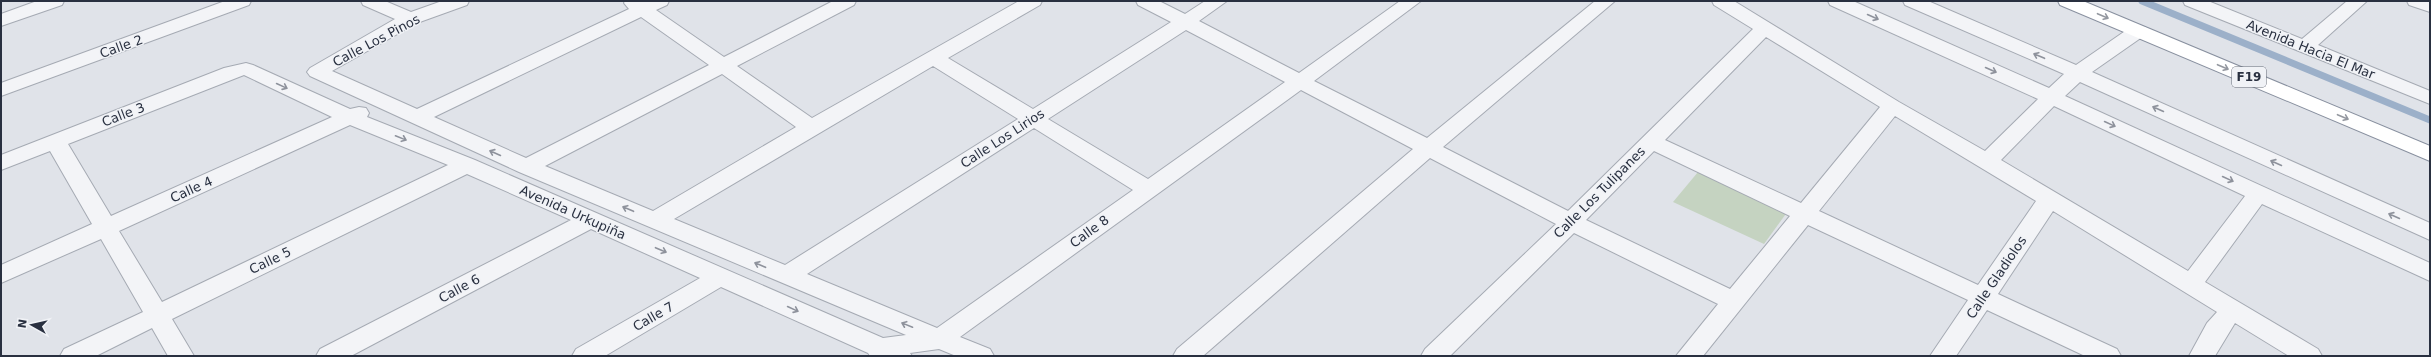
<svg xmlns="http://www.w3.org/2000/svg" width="2431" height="357" font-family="'DejaVu Sans',sans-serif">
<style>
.green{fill:#c5d3c1}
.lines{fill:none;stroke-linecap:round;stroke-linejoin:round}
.stream{stroke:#9cb0c9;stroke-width:7}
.street-casing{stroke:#a5aab3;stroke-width:2}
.highway-casing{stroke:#88909f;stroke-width:2}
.street{fill:#f3f4f7;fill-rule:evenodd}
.highway{fill:#fff;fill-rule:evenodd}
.oneway{stroke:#9498a0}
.oneway2{stroke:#8e929c}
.labels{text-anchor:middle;stroke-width:3;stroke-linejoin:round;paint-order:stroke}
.shield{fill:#f0f2f6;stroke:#656a77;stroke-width:1}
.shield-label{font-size:12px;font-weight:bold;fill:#293040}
.street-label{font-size:13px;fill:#293040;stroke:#f0f2f6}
</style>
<rect width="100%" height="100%" fill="#e0e3e9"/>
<path class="green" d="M1698 172 1788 211 1764 244 1673 202Z"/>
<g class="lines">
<path class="stream" d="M2142 1 2430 120"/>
<g class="street-casing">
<path id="street" d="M37 1H64L62 5 1 26V14Z
M225 1H251L249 5 1 96V83Z
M361 1H385L411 12 442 1H469L467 5 417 23 332 71 417 109 629 9 624 3 625 1H669L667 5 656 10 724 57 833 1H856L854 5 737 66 812 118 1019 1H1042L1040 5 948 58 1033 109 1171 22 1138 5 1136 1H1159L1185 14 1205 1H1227L1199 21 1299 73 1400 1H1421L1314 81 1427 138 1595 1H1615L1443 147 1568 211 1753 29 1714 5 1712 1H1734L1899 102 1985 151 2038 99 1830 5 1828 1H1853L2049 88 2064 74 1905 5 1903 1H1928L2076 65 2131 27H2145L2148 31 2145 35 2092 72 2430 223V240L2080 82 2065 96 2430 263V281L2262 204 2205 282 2318 349 2322 356H2289L2235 323 2215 356H2189L2207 323 2217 312 2053 211 1998 294 2117 349 2121 356H2085L1987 310 1956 356H1930L1968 300 1808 225 1703 356H1676L1718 304 1574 233 1450 356H1421L1425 349 1556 224 1430 158 1203 356H1173L1177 349 1413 149 1301 90 960 337 990 349 994 356H956L939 349 910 353 912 356H870L868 353 721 287 605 356H572L576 349 700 278 591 229 351 356H316L320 349 571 220 467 174 172 319 194 356H168L152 328 96 356H60L64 349 143 312 101 239 1 283V265L92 224 50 151 1 170V155L224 68 246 63 253 65 350 109 359 107 366 108 369 113 367 117 475 160 883 338 906 335 519 172 310 76 307 72 310 68 395 19 363 5ZM641 17 709 65 526 158 434 117ZM1186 30 1285 82 1148 179 1048 119ZM1766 37 1880 107 1801 203 1665 140ZM933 66 1018 119 785 265 674 219ZM722 74 796 127 653 211 545 166ZM244 75 332 117 111 216 68 144ZM2054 106 2245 196 2188 271 2001 160ZM1895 116 2036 201 1978 285 1819 211ZM350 125 448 165 162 302 119 231ZM1034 128 1133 190 937 328 807 274ZM1654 151 1790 216 1730 289 1586 220Z
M2183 1H2208L2302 39 2347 1H2367L2318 45 2430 91V104L2185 5Z
M2407 1H2430V12L2409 5Z"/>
</g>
<g class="highway-casing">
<path id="highway" d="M2058 1H2083L2430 146V161L2060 5Z"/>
</g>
<use href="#street" class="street"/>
<use href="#highway" class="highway"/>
</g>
<defs><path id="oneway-shaft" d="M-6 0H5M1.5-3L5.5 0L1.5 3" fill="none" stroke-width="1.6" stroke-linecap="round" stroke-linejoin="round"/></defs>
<g class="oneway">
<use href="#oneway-shaft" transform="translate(2103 16) rotate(23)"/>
<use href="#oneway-shaft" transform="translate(2223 67) rotate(23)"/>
<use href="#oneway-shaft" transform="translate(2343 117) rotate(23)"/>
</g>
<g class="oneway2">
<use href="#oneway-shaft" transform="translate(1873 17) rotate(24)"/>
<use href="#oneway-shaft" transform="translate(2039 56) rotate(-157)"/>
<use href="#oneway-shaft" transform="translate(1991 70) rotate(24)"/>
<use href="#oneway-shaft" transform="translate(282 86) rotate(25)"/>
<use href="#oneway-shaft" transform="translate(2158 109) rotate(-156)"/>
<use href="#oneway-shaft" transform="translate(2110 124) rotate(25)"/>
<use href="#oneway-shaft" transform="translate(401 138) rotate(22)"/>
<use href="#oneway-shaft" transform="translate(495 153) rotate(-156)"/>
<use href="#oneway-shaft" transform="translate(2276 163) rotate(-156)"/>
<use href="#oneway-shaft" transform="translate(2228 179) rotate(25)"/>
<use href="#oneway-shaft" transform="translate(628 209) rotate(-157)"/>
<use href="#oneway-shaft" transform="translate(2394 216) rotate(-156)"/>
<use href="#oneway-shaft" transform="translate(661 250) rotate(23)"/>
<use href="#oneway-shaft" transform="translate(760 265) rotate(-157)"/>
<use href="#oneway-shaft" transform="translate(793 309) rotate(25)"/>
<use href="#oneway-shaft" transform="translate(907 325) rotate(-158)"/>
</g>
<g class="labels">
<rect class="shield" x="2232" y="67" width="34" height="20" rx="3"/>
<g class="shield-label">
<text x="2249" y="81">F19</text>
</g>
<g class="street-label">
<text transform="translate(376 40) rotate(-28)" y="5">Calle Los Pinos</text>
<text transform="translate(121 46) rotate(-20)" y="5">Calle 2</text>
<text transform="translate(2311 49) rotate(22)" y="5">Avenida Hacia El Mar</text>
<text transform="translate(123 114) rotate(-21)" y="5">Calle 3</text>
<text transform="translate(1002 138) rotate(-33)" y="5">Calle Los Lirios</text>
<text transform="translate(191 189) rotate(-24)" y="5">Calle 4</text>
<text transform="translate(1599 192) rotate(-45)" y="5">Calle Los Tulipanes</text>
<text transform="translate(573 212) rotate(24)" y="5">Avenida Urkupiña</text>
<text transform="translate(1089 231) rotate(-36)" y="5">Calle 8</text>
<text transform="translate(270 260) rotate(-26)" y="5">Calle 5</text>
<text transform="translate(1996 277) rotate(-56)" y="5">Calle Gladiolos</text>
<text transform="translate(459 288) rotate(-28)" y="5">Calle 6</text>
<text transform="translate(653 316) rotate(-30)" y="5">Calle 7</text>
</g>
</g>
<rect width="2431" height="357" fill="none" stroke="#293040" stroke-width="4"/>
<g transform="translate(32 325) rotate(278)" stroke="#f0f2f6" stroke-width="3" paint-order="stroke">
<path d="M0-3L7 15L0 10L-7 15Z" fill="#293040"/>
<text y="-6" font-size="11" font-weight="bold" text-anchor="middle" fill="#293040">N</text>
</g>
</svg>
